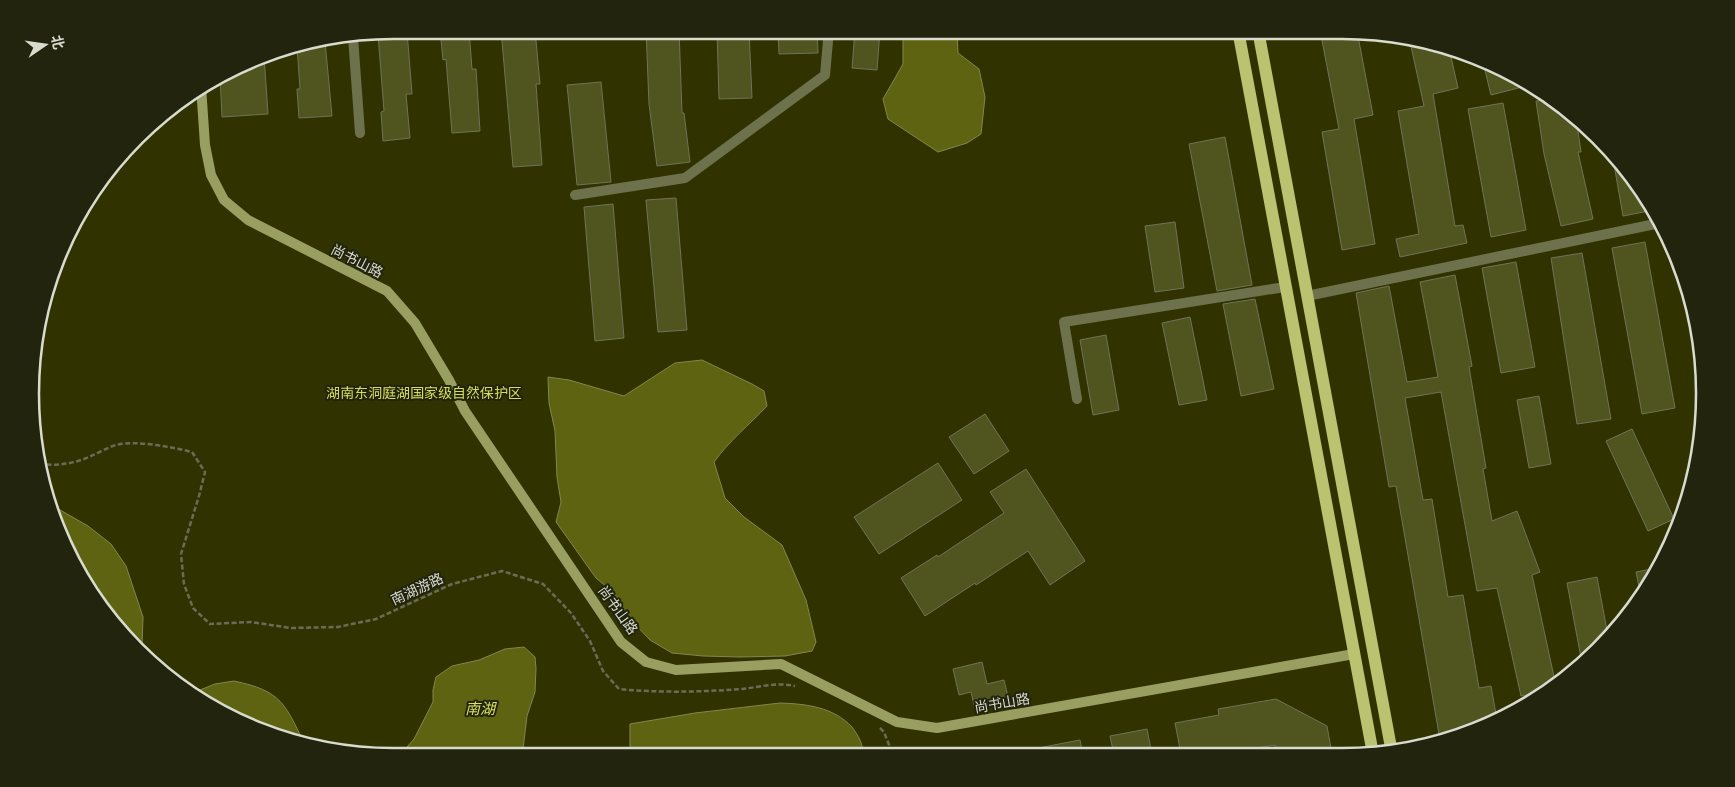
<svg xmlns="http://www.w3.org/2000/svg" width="1735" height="787" font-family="Manrope,'Noto Sans SC',sans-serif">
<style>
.green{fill:#303300}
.water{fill:#5e6311;stroke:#83874a}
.building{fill:#50541f;stroke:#70735a}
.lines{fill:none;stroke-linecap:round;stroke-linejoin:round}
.path{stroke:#6a6c59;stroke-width:2.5;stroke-dasharray:5 2.5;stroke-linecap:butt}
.street{stroke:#6e724c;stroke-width:10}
.secondary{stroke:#999f61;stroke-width:10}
.primary{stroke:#bbc371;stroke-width:12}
.labels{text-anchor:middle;stroke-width:4;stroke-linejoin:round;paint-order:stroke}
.street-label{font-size:14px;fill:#d9dbce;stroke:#22240e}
.park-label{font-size:14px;fill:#d5df5b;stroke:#22240e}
.water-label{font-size:15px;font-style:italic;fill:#d8e25e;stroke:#22240e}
.rim{fill:none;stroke:#d9dbce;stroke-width:2.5}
</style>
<rect width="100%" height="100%" fill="#22240e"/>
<path class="green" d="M394 30H1342L1413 37 1480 58 1543 91 1598 136 1644 191 1677 254 1698 322 1705 393 1698 464 1677 532 1630 615 1563 682 1481 729 1389 754 393 757 323 750 255 729 154 667 79 575 49 510 33 441 37 323 79 212 154 120 212 79 276 49Z"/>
<path class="water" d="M903 30H952L957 33 958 53 979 69 985 97 981 134 967 143 938 152 888 119 883 99 903 64Z
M702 360 752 384 764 391 767 406C749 425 729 441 714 462L725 498 744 517 782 545 806 600 816 642 812 651 785 656 740 657 703 656 672 653 650 640 631 620 614 593 596 578 556 522 561 502 557 477 555 431 549 403 548 377 569 380 624 396 675 363Z
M48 503 88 526 111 544 126 566 143 617 142 646 146 657 79 575 49 510Z
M524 647 535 657 536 668 535 692 527 716 522 757H396L401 754 414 739 433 702V690L436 677 452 666 479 660 505 649Z
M234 681C282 691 285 704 305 745L255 729 195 692 215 684Z
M780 703C807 704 833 707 852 727 858 735 864 745 863 756H630V724L695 713Z"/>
<path class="building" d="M440 30H469L472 69H476L480 131 452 133 446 59 443 60Z
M501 30H535L540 84H536L542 165 513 167Z
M646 30H679L682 113H684L690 162 657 166 649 104Z
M717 30H749L752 98 719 99Z
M778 30H817L818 53 779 54Z
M855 30H880L877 70 852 68Z
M1320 30 1357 31 1373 115 1354 119 1375 244 1342 250 1322 132 1339 129Z
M407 31 412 94H406L410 138 383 141 381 112 384 111 378 34Z
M1409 37 1449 48 1458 88 1433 94 1455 226 1463 225 1467 243 1400 257 1396 239 1419 234 1398 111 1424 106Z
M325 41 332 116 299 118 297 89H300L297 46Z
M264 55 268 114 222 117 220 75Z
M1482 58 1520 79 1522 87 1491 95Z
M601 82 611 182 577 185 567 85Z
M1553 99 1576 118 1581 152H1578L1593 219 1561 226 1544 154 1536 101Z
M1503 103 1526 230 1491 237 1468 109Z
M1225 137 1252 285 1217 291 1189 144Z
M1612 153 1644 191 1654 210 1623 216Z
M676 198 687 330 658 332 646 200Z
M613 204 624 338 595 341 584 207Z
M1175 222 1184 288 1155 292 1145 226Z
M1645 242 1675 408 1642 414 1612 248Z
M1582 253 1611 419 1577 424 1551 258Z
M1516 262 1535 367 1501 373 1482 268Z
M1455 275 1472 366 1469 367 1486 468 1483 469 1492 521 1517 511 1540 572 1532 575 1556 686 1550 690 1521 696 1497 588 1477 591 1441 392 1405 398 1423 500 1432 499 1448 597 1463 595 1479 688 1491 686 1497 720 1481 729 1440 740 1396 486 1389 487 1356 293 1389 286 1407 382 1438 377 1420 282Z
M1255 299 1274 389 1241 396 1223 304Z
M1190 317 1207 400 1179 405 1162 323Z
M1106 335 1119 410 1093 415 1080 340Z
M1539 396 1551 464 1529 468 1517 400Z
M985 414 1009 451 974 474 949 437Z
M1632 429 1674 519 1648 531 1606 441Z
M938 463 962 500 879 554 854 517Z
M1026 469 1085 561 1050 585 1028 551 976 585 975 583 925 616 901 578 937 555 938 557 1004 513 990 492Z
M1657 568 1641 596 1636 572Z
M1597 577 1608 636 1582 663 1567 583Z
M982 662 987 684 1004 680 1008 697 974 705 971 692 959 695 953 669Z
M1276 699 1327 726 1332 754H1276L1275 745 1223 754H1181L1175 723 1219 715 1218 709Z
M1147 729 1152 755H1114L1110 736Z
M1080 740 1083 755H1034L1033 749Z"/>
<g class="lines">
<path class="path" d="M39 464C57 466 74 464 91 456 99 453 108 447 116 445 137 440 171 447 192 452L205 472 199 496 181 554 184 584 193 608 210 624 251 622 291 628 338 627 376 619 452 584 502 571 543 584 571 613 590 641 603 671 619 689C659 693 701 692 742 689 759 687 778 682 795 686
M880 728 884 732 893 755"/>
<path class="street" d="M353 37 360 133
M575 195 685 178 825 75 829 30
M1307 296 1660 223
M1077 399 1064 322 1285 287"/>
<path class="secondary" d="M201 86 205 145 211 175 224 200 248 220 387 291 415 323 449 380 465 411 621 642 646 662 676 670 781 664 897 722 937 728 1354 654"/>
<path class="primary" d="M1238 30 1373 754
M1258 30 1392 753"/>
</g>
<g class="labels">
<g class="street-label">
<text transform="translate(357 261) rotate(27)" y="5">尚书山路</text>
<text transform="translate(417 589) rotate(-25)" y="5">南湖游路</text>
<text transform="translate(618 610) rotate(54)" y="5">尚书山路</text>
<text transform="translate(1002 703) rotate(-10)" y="5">尚书山路</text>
</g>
<g class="park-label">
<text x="424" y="398">湖南东洞庭湖国家级自然保护区</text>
</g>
<g class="water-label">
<text x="480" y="714">南湖</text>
</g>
</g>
<path d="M0 0H1735V787H0ZM393 39H1342A354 354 0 0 1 1696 393V394A354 354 0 0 1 1342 748H393A354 354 0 0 1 39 394V393A354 354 0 0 1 393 39Z" fill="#22240e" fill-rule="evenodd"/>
<path class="rim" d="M393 39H1342A354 354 0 0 1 1696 393V394A354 354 0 0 1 1342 748H393A354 354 0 0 1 39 394V393A354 354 0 0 1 393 39Z"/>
<g transform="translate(45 45) rotate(77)" stroke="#22240e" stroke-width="4" paint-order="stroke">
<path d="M0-4L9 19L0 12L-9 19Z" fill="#d9dbce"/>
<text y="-8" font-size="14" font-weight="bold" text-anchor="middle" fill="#d9dbce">北</text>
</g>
</svg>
